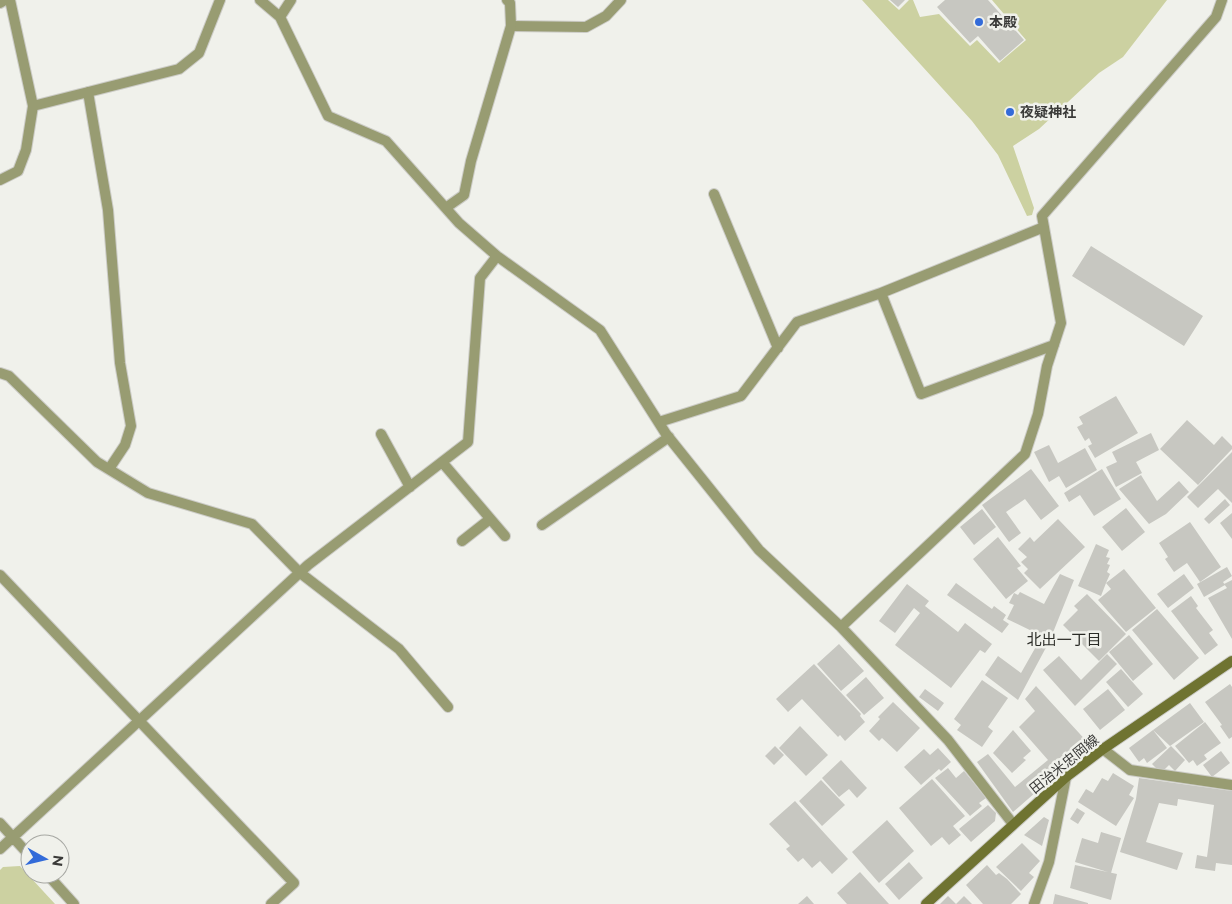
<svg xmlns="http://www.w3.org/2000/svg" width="1232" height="904" font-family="Montserrat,'Noto Sans JP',sans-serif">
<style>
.green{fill:#ccd1a1}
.building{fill:#c7c7c1}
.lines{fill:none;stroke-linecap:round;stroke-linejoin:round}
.service-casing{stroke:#ccccc7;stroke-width:12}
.minor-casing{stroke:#ccccc7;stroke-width:12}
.secondary-casing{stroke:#ccccc7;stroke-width:12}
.service{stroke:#989c72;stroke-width:10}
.minor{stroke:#989c72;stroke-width:10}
.secondary{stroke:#6f7331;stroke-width:10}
.poi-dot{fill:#336bd9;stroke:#f0f1eb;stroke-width:2}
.labels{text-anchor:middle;stroke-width:5;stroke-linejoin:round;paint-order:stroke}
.poi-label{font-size:14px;font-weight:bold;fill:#3a3a38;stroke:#f0f1eb;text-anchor:start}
.street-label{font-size:14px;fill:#3a3a38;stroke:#f0f1eb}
.neighbourhood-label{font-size:15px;fill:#2a2b26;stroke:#f0f1eb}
</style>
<rect width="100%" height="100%" fill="#f0f1eb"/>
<path class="green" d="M862 0H888L899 10 909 0H913L920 17 939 14 970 46 977 40 999 63 1026 40 992 0H1167L1123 57 1099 73 1039 129 1013 146 1034 208 1032 215 1027 216 998 155 972 121Z
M20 866 55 904H0V870L3 867Z"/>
<path class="building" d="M890 0H905L898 7Z
M945 0H988L1024 40 1000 61 978 36 970 43 937 7Z
M1091 246 1203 316 1184 346 1072 276Z
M1116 396 1138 433 1095 458 1088 446 1092 444 1089 438 1085 441 1077 427 1083 424 1079 417Z
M1187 420 1214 445 1222 436 1232 446V449L1198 485 1160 449Z
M1151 433 1159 450 1136 462 1142 473 1116 487 1106 467 1117 462 1112 452Z
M1049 445 1058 463 1085 448 1097 470 1066 488 1059 476 1049 482 1034 452Z
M1232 452V503L1218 489 1198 508 1187 497Z
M1031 469 1059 506 1041 520 1025 499 1006 512 1021 533 1009 542 982 505Z
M1102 469 1121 499 1094 516 1080 495 1069 502 1064 493Z
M1141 475 1157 501 1179 481 1189 492 1166 514 1149 524 1119 489Z
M1225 499 1230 505 1209 524 1204 519Z
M1126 508 1145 532 1122 551 1102 527Z
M982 509 996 527 974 545 960 527Z
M1232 513V539L1220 523Z
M1058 519 1085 547 1040 589 1024 573 1028 569 1021 562 1027 557 1018 549 1030 537 1034 542Z
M1190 522 1221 567 1200 582 1187 563 1174 572 1165 559 1168 557 1159 543Z
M998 537 1021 566 1017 568 1028 581 1006 599 973 559Z
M1096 544 1109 550 1106 557 1110 558 1107 564 1110 565 1107 572 1110 574 1106 583 1124 569 1156 608 1126 632 1098 600 1111 589 1106 583 1101 596 1078 586Z
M1227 567 1232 576 1223 582 1225 585 1204 597 1197 584Z
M1060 574 1074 580 1050 640 1018 700 985 675 998 656 1021 673 1042 636 1007 619 1014 605 1009 603 1014 593 1018 595 1020 592 1044 604Z
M1184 574 1194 588 1168 608 1157 594Z
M1232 580V639L1208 598 1227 588 1224 584Z
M956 583 992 609 994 606 1006 615 1003 620 1009 624 1002 633 947 595Z
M907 584 929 601 925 606 958 632 965 623 992 644 985 653 980 650 951 688 895 645 920 613 914 608 895 633 879 621Z
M1087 594 1126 634 1099 661 1063 625 1078 610 1074 606Z
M1191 596 1198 606 1196 608 1213 630 1209 633 1218 645 1205 655 1171 611Z
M1157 609 1199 658 1174 680 1132 630Z
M1129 635 1153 664 1133 681 1109 652Z
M839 644 864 671 841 691 817 664Z
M1107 654 1117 664 1075 706 1043 670 1059 656 1081 680Z
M814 664 861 714 860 716 865 722 845 741 840 735 838 737 802 699 788 712 776 699Z
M1121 669 1143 694 1128 707 1106 682Z
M866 677 884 698 864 715 846 695Z
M982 680 1008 698 988 727 993 731 982 747 957 730 961 725 954 719Z
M1230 684 1232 687V737L1229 739 1220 726 1222 725 1205 702Z
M1036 686 1090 745 1013 812 977 762 988 754 1015 787 1048 760 1019 727 1035 711 1025 699Z
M925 689 944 703 938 711 919 697Z
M1108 689 1125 710 1100 730 1083 709Z
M893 702 920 728 897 752 882 738 879 741 869 731 880 719 878 717Z
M1190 703 1204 722 1170 746 1153 730Z
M1205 722 1221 743 1204 755 1207 759 1197 766 1193 760 1189 763 1175 746Z
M800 726 828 755 806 776 779 748Z
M1013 730 1031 751 1023 758 1026 760 1012 773 993 753Z
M1153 730 1167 748 1147 763 1144 758 1139 762 1129 748Z
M775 746 784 755 774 765 765 756Z
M1171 746 1185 760 1175 771 1169 765 1165 769H1157L1152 764Z
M938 748 951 762 941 771 939 769 921 785 904 767 924 749 930 755Z
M1221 751 1230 763 1212 777 1203 765Z
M841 760 867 788 857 798 849 789 839 797 822 778Z
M948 768 956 778 964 771 986 798 979 803 982 806 970 816 935 778Z
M1113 773 1134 786 1129 795 1134 798 1116 826 1078 802 1086 789 1093 793 1102 778 1108 781Z
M1139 778 1232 791V865L1216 863 1215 871 1195 868 1197 855 1207 857 1214 805 1178 799 1177 806 1159 803 1146 842 1183 853 1177 870 1120 852 1136 799Z
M932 779 965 816 953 826 961 835 949 845 942 837 931 846 899 808Z
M821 780 845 805 822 826 799 801Z
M795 801 848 859 832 874 820 861 812 868 803 858 798 862 786 849 790 846 769 824Z
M988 805 996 813 995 821 971 842 959 829Z
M1077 808 1085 813 1078 824 1070 819Z
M1044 817 1049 820 1042 846 1024 835Z
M887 820 914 851 879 883 852 852Z
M1101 832 1121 838 1111 873 1075 862 1082 838 1098 843Z
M1022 843 1040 861 1029 873 1034 877 1021 891 996 867Z
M909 862 923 878 899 900 885 884Z
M987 865 996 875 999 873 1007 879 1021 894 1011 904H983L966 885Z
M1075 865 1117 874 1111 900 1070 888Z
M860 872 889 904H847L837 893Z
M1055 894 1088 903V904H1053Z
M807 896 814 904H798Z
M948 896 956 904H940Z
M964 896 972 904H956Z"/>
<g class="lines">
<g class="service-casing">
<path id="service" d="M511 26 586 27 606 16 621 0
M1103 749 1130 770 1232 785"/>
</g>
<g class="minor-casing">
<path id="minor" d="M260 0 280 17 328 116 386 141 459 223 497 256 600 330 666 434 759 550 841 627 948 740 1013 824
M0 3 5 0
M280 17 291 0
M88 92 108 210 120 363 131 426 125 445 109 469
M33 106 179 69 199 53 220 0
M0 180 18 171 26 150 33 106 10 0
M714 194 778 348
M447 207 464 195 471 161 511 26 510 3 507 0
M881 293 921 394 1054 345
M0 373 9 376 97 462 148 493 252 524 299 572 399 649 448 707
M659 422 741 396 797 322 881 293 1044 227
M381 434 410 487
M442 462 505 536
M542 525 669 437
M462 541 490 519
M0 575 294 883 271 904
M841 627 1025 454 1038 414 1047 366 1061 323 1042 216 1216 17 1222 0
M0 823 30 856
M0 849 308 565 468 442 480 278 497 256
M47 874 74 904
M1034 904 1049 862 1066 777"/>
</g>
<g class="secondary-casing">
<path id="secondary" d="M926 904 1066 777 1103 749 1232 661"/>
</g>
<use href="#service" class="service"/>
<use href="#minor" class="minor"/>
<use href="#secondary" class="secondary"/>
</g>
<g class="poi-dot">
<circle cx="979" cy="22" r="5"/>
<circle cx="1010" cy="112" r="5"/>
</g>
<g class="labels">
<g class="poi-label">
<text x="989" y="27">本殿</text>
<text x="1020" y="117">夜疑神社</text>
</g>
<g class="street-label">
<text transform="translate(1064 764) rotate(-39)" y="5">田治米忠岡線</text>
</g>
<g class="neighbourhood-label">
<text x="1064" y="645">北出一丁目</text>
</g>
</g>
<g transform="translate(45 859) rotate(98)"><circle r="24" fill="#f0f1eb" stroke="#a7a8a3"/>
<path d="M0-4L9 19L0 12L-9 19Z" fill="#336bd9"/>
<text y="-8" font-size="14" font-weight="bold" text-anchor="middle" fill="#3a3a38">N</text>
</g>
</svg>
